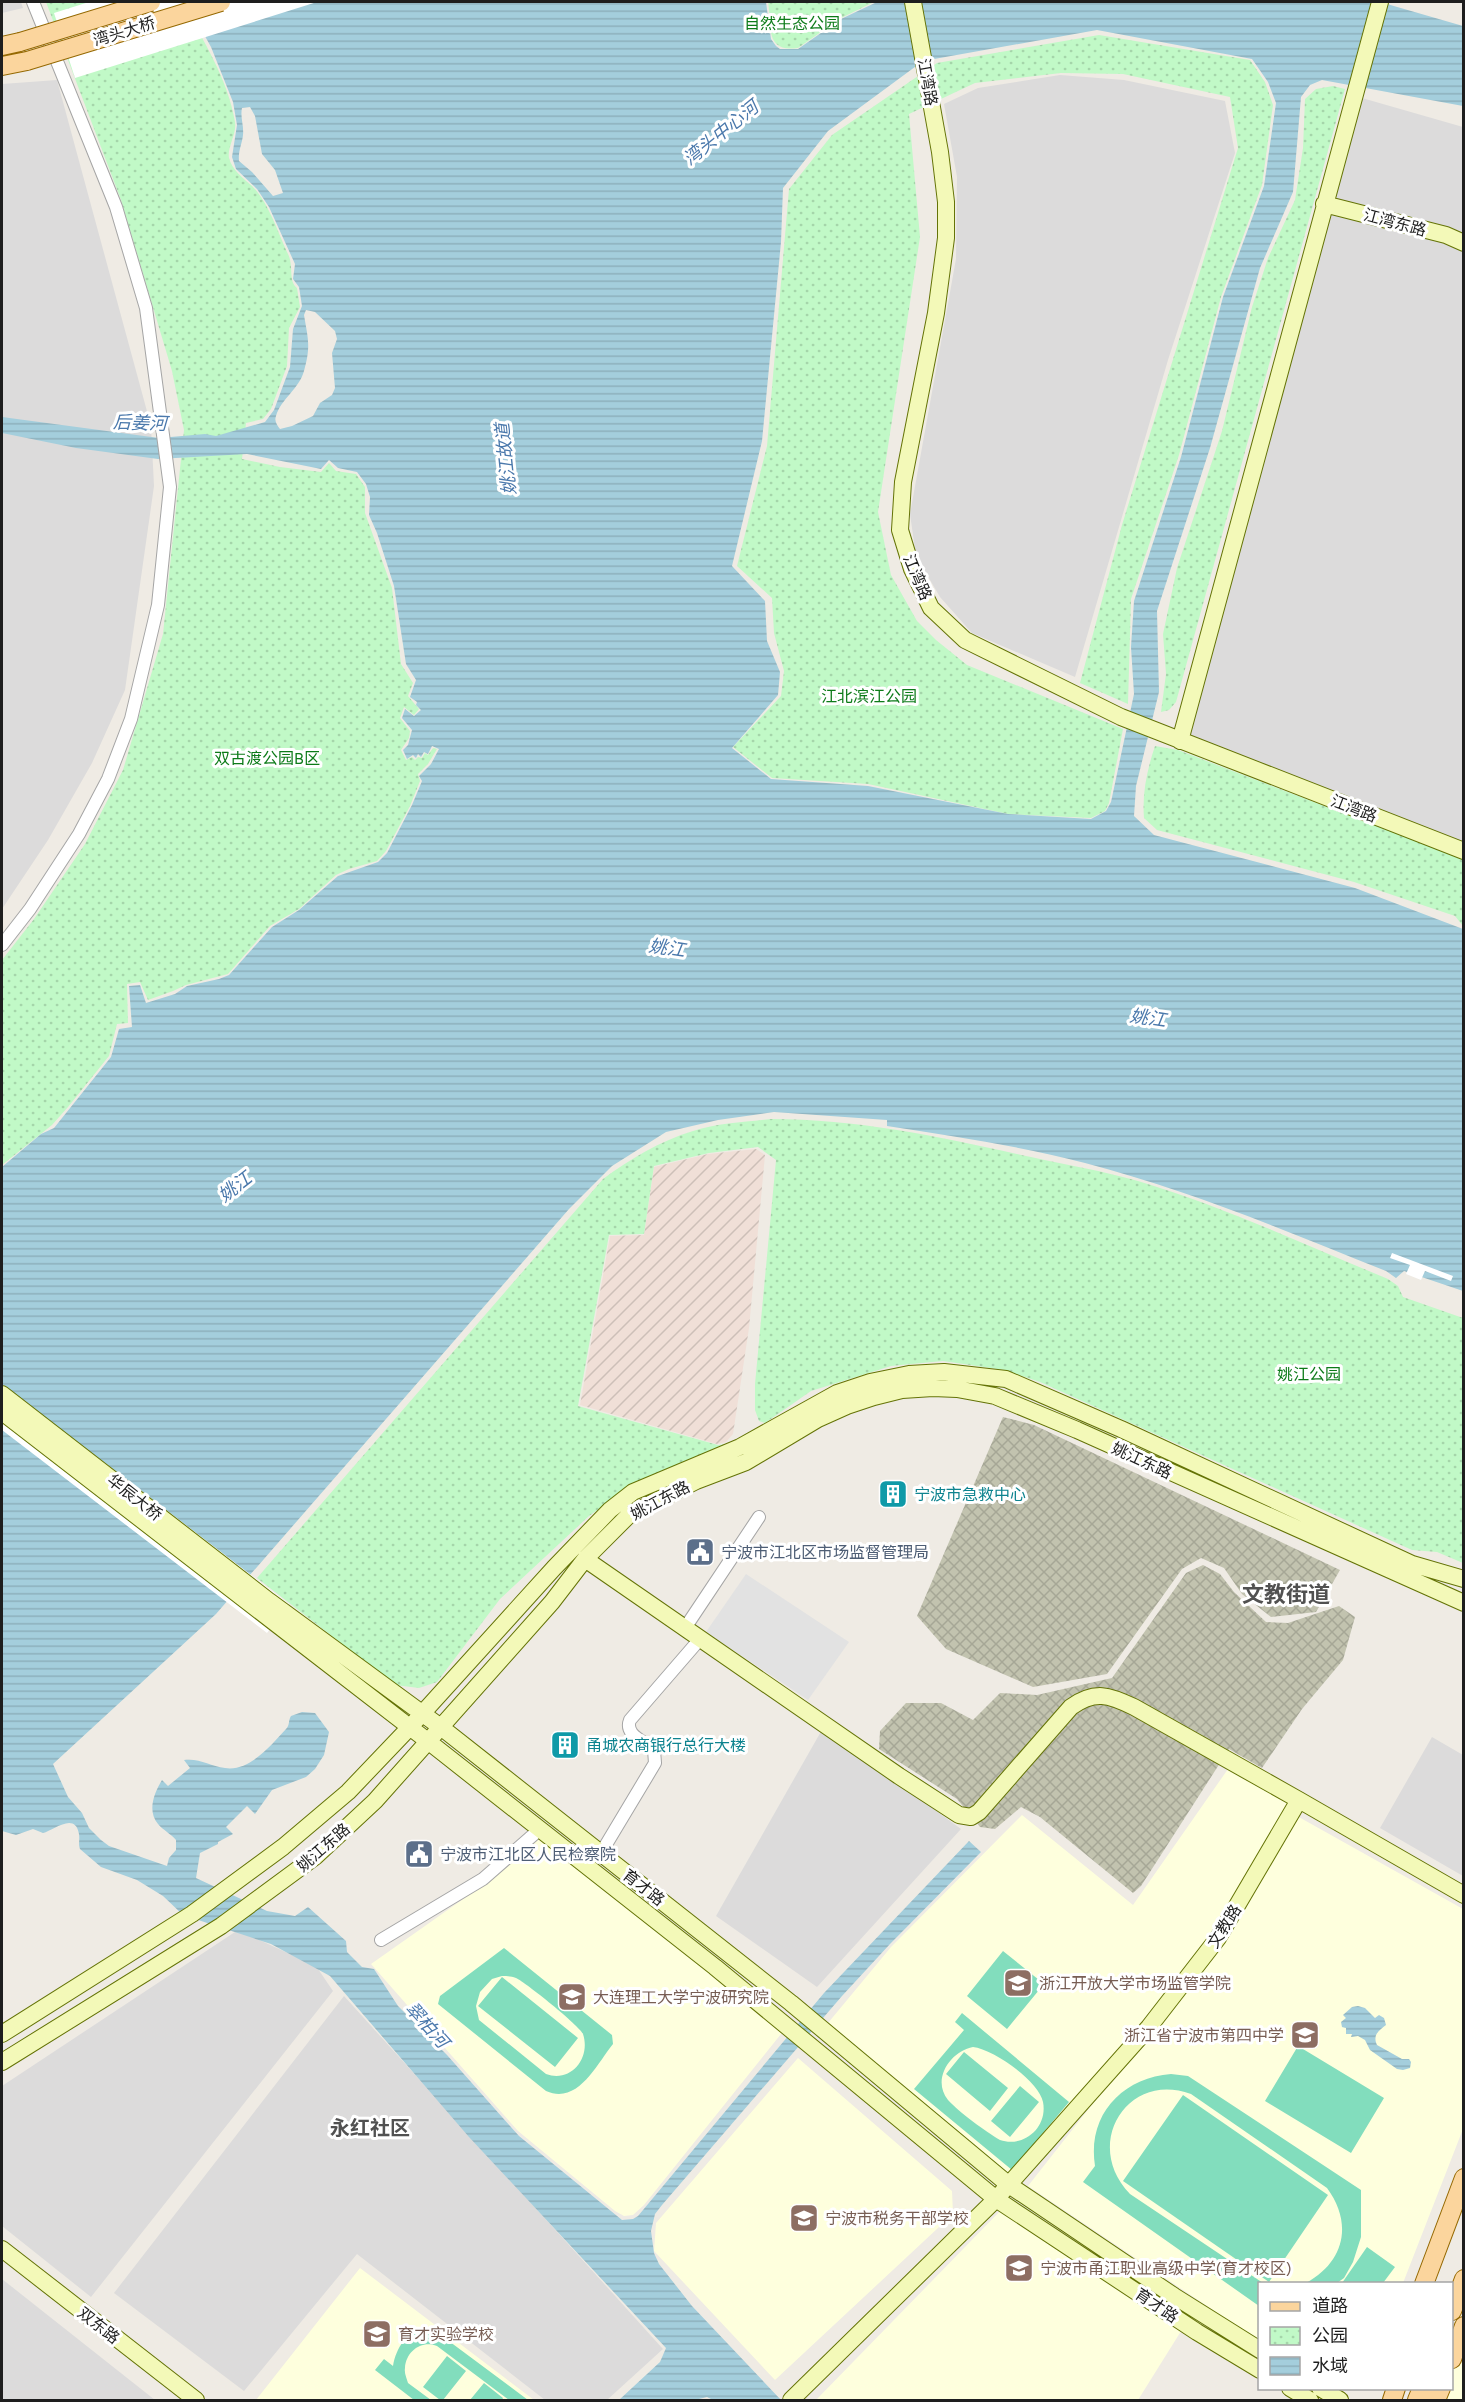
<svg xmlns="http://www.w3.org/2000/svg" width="1465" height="2402" font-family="Figtree,'Noto Sans SC',sans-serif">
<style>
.residential{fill:#dcdbdb}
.education{fill:#feffdd}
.military{fill:url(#military-furrows)}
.construction{fill:url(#construction-cross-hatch)}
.park{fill:url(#park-dots)}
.pitch{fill:#82ddbd;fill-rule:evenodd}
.parking{fill:#e2e2e2}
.water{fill:url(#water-rules);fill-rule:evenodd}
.pier{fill:#fff}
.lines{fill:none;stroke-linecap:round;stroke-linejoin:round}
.street-casing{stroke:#a5a5a5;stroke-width:14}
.secondary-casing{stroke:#647306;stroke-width:18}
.primary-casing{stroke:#956902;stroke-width:20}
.street{stroke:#fff;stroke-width:12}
.secondary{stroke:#f3f9b8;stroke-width:16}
.primary{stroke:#fbd59d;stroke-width:18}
.primary-bridge-casing{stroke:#956902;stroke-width:20;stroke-linecap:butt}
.primary-bridge{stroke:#fbd59d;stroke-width:18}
.labels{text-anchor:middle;stroke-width:6;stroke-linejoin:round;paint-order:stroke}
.park-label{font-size:16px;fill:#0d7b19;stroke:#fff}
.street-label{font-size:16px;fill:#1e1e1e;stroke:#fff}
.culture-label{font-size:16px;fill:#0d838f;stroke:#fff;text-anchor:start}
.service-label{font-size:16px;fill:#4e5e75;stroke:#fff;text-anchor:start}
.education-label{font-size:16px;fill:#785e54;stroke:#fff;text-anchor:start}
.water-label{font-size:18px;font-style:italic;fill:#4b79ac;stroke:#fff}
.quarter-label{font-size:20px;font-weight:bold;fill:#515151;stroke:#fff}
.district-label{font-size:22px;font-weight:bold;fill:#515151;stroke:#fff}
</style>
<defs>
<pattern id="military-furrows" width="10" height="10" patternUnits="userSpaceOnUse" patternTransform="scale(1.5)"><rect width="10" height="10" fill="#f0dfd7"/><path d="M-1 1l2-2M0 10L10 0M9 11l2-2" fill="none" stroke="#cdbfb8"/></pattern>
<pattern id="construction-cross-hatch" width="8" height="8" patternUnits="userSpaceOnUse" patternTransform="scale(1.5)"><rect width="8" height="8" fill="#c2c3af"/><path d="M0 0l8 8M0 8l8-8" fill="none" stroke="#a6a796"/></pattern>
<pattern id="park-dots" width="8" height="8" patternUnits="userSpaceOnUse" patternTransform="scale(1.5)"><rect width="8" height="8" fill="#c1f9c7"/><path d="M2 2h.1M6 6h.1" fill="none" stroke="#a5d5aa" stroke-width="1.8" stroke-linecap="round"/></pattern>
<pattern id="water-rules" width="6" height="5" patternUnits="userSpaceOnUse" patternTransform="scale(1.5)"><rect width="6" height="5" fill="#a4cedc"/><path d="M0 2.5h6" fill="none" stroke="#8db0bc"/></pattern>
</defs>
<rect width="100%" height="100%" fill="#efebe4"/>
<path class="residential" d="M2 2H21L23 8 2 13Z
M1060 75 1124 80 1225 101 1235 153 1168 360 1075 677 972 633 940 597 916 556 910 514 956 259 957 177 944 104 978 88Z
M57 80 151 426 154 486 125 690 92 763 48 840 2 909V84Z
M1362 98 1463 127V846L1184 739Z
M823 1728 961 1829 817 1987 716 1916Z
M1432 1737 1463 1755V1876L1380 1828Z
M238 1930 316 1966 333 1991 91 2297 2 2226V2086Z
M344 1996 663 2349 607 2400H545L357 2254 244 2391 114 2293Z
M2 2279 155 2400H2Z"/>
<path class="education" d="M1228 1769 1289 1801 1214 1934 1013 2177 828 2023 891 1947 1022 1815 1133 1905Z
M1297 1816 1463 1909V2129L1403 2283 1260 2284 1259 2341 1028 2186 1220 1942Z
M538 1832 785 2029 644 2205 633 2215 624 2216 615 2211 518 2131 371 1964 486 1883Z
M798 2058 952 2191 953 2214 775 2380 654 2251 656 2223Z
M1004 2207 1183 2328 1138 2400H816Z
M360 2268 534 2400H256Z
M1463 2341V2400H1442L1447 2389 1452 2388V2375Z"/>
<path class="military" d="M756 1149 765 1155 749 1328 733 1434 726 1442 717 1444 580 1405 610 1236 644 1235 654 1167 708 1154Z"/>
<path class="construction" d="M1003 1417 1034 1425 1340 1570 1316 1612 1271 1617 1242 1594 1224 1568 1201 1558 1182 1569 1107 1674 1033 1687 946 1649 917 1616Z
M1203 1565 1220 1574 1234 1592 1266 1622 1288 1623 1339 1606 1355 1617 1343 1660 1302 1709 1262 1768 1229 1749 1141 1886 1133 1893 1040 1817 1021 1807 995 1829 980 1827 957 1799 879 1749 880 1731 906 1703H941L973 1720 1000 1693 1037 1695 1112 1678 1186 1573Z"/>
<path class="park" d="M46 2H182C203 40 228 79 235 122 237 134 227 147 229 158 232 170 243 178 252 186 269 203 278 233 288 254 294 266 288 281 297 288L300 307 289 328 287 366 271 409 263 419 246 423 242 459 280 467 321 472 329 463 336 471 356 474 365 487V513L392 588 401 664 413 683 408 696 419 709 414 715 404 707 400 718 410 731 409 738 401 750 406 760 412 757 415 760 418 757 422 758 425 753 428 755 433 748 437 749 428 764 418 774 420 781 410 806 386 851 377 861 349 869 336 875 299 909 270 926 228 974 186 985 173 991 148 1000 140 982 127 984 128 1023 117 1024 109 1056 68 1107 52 1125 2 1165V960L34 919 85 844 123 770 163 634 184 430 172 371 121 200Z
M768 2H874L841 18 798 48C764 53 772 25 768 2Z
M1099 35 1250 60 1265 82 1273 105 1262 185 1221 297 1179 455 1131 599 1128 704 1080 683 1122 525 1238 148 1230 97 1123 74 1061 73 975 83 909 114 920 237 878 512 891 575 917 621 936 640 967 665 1123 729 1109 803 1105 811 1091 818 1008 814 868 784 772 778 733 747 781 696 784 671 774 633 772 598 737 566 767 446 789 189 832 135 937 63Z
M1333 86 1345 89 1176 702 1169 710 1161 712 1166 674 1163 634 1177 568 1222 431 1252 307 1268 258 1295 200 1303 148 1305 99 1316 89Z
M1155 746 1178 750 1463 859V926L1455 916 1354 882 1157 830 1144 818C1142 793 1147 770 1155 746Z
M771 1119C860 1119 945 1138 1031 1157 1067 1165 1103 1171 1138 1181 1222 1206 1306 1245 1388 1279L1398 1286 1403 1297 1463 1318V1563L1437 1552 1412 1550 1040 1382 1004 1370 943 1361 891 1366 811 1391 765 1423 759 1421 755 1410V1384L776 1160 758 1147 709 1153 654 1166 644 1234 609 1235 578 1406 718 1445 727 1444 637 1482 589 1516 500 1599 437 1682 419 1688 395 1685 257 1578 603 1179C630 1159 660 1141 693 1131 718 1123 746 1122 771 1119Z"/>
<path class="pitch" d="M504 1948 612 2035 613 2044C596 2065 578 2105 546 2091L438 2004 440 1996ZM502 1976C507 1976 511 1976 516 1978 525 1982 580 2026 583 2034 591 2058 571 2083 546 2074L479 2020 476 2006 480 1992 492 1979Z
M1003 1951 1044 1984 1007 2029 967 1996Z
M502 1977 578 2038 555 2067 478 2006Z
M962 2013 1069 2102 1012 2170 914 2089 964 2030 955 2022ZM973 2047C993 2049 1039 2081 1043 2102 1048 2128 1023 2148 1000 2140 985 2131 960 2113 948 2100 931 2079 951 2051 973 2047Z
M1298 2046 1384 2098 1351 2153 1265 2101Z
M964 2052 1008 2088 990 2111 946 2074Z
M1171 2074 1188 2076 1361 2190V2237L1353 2262 1344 2278 1337 2283H1306C1345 2262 1353 2223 1327 2188L1191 2094C1127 2070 1082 2145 1130 2194L1263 2283 1260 2284 1259 2306 1083 2182 1095 2166C1087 2115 1122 2078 1171 2074Z
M1020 2086 1039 2102 1010 2137 991 2121Z
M1183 2095 1328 2195 1269 2282 1123 2181Z
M1367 2247 1395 2267 1383 2283H1342Z
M425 2328 434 2330 528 2400H509L437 2346C422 2340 406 2351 405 2368 404 2373 407 2379 408 2383L431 2400H414L375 2370 384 2359 393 2366C396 2348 407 2331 425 2328Z
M447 2356 466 2371 443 2400H440L423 2387Z
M484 2383 503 2398 502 2400H470Z"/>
<path class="parking" d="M746 1574 849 1642 808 1700 706 1632Z"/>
<path class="water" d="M186 2H766L771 39 776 46 780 49H798L841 19 877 2H1380L1463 26V106L1322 80 1310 85 1301 97 1293 192 1260 268 1210 448 1157 611 1159 692 1136 786 1134 816 1154 835 1355 888 1463 929V1291L1404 1271 1396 1278 1386 1271C1287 1231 1188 1190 1085 1163 1020 1146 953 1136 887 1126V1120L774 1112 718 1120 666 1132 612 1166 569 1209 216 1614 53 1764 68 1797 82 1813 89 1828 101 1840 109 1846 167 1866 169 1858 176 1850V1840C171 1834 163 1830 158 1824 147 1811 154 1793 162 1780L168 1786 190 1768 184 1760C200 1758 210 1766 225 1768 250 1772 272 1744 286 1729 290 1725 288 1721 291 1716L302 1712 315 1713 329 1732 324 1755 315 1769 306 1777 272 1790 255 1814 247 1806 226 1827 233 1834 218 1842V1844L200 1853 196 1878 267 1911 295 1916 308 1907 346 1941 347 1952 362 1967 374 1969 398 2006 447 2055 519 2136 622 2220 633 2219 638 2216 824 1993 969 1841 981 1852 890 1944 842 1996 662 2205 655 2214 651 2231 654 2253 659 2264 692 2306 781 2400H713L707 2397 695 2400H619L660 2362 666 2348 469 2137 330 1976 271 1944 183 1915 163 1896 137 1880 101 1867 80 1849C78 1843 80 1840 79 1834 75 1811 53 1831 43 1833L33 1829 16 1835 2 1831V1167L41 1134 54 1128 111 1057 119 1029 132 1027 129 986 140 985 146 1003 175 994 187 986 219 979 229 975 272 927 299 910 338 876 378 862 387 853 412 805 422 781 419 776 431 764 439 749 432 746 428 754 424 752 421 757 418 754 416 758 413 755 407 759 403 750 408 745 412 730 402 718 405 709 414 716 421 710 416 705 417 702 410 697 416 680 406 664 394 586 377 533 369 515 370 497 366 484 357 472 338 468 329 460 321 469 247 454 158 459 76 448 2 433V417L159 438 205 434 216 436 265 422 274 410 290 367 293 329 302 306 299 287 293 279 295 264 269 207 257 189 236 169 232 157 237 125 233 102 211 47ZM1097 30 1252 59 1268 82 1276 103 1264 186 1223 297 1181 457 1134 601 1131 647 1134 694 1111 802 1106 811 1091 819 1008 814 868 786 771 779 732 748 778 695 780 672 767 641 765 601 732 566 762 441 781 242 783 188 828 131 923 61ZM250 107 255 116 262 154 275 170 283 193 273 196 252 172 239 161C238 151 242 144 243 135 244 125 240 117 242 108ZM306 310 315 312 335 331 337 339 332 353 335 388 332 395 320 403 313 416 292 426 280 429C277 425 274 421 276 416 281 399 299 389 304 371 311 346 308 339 304 315Z
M1358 2006 1365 2008 1375 2018 1379 2015 1384 2018 1386 2025C1380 2030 1372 2034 1377 2045L1402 2059H1409L1411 2062 1410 2068 1403 2070 1397 2069 1370 2050 1365 2040 1358 2036 1351 2037 1352 2034H1346V2028L1342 2027 1341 2022 1346 2018 1343 2015 1352 2007Z"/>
<path class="pier" d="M89 2H317L75 78 54 13Z
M1392 1253 1453 1276 1451 1281 1425 1271 1421 1280 1406 1274 1410 1265 1390 1258Z
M2 1384 289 1604 267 1633 2 1430Z"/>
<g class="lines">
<g class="street-casing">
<path id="street" d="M2 945 30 909 79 834 108 779 131 719 158 605 170 487 146 308 116 207 33 2
M685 1628 759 1517
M601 1853 655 1763 654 1750C644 1741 624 1735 630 1720L700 1639
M381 1940 483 1879 540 1829"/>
</g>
<g class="secondary-casing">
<path id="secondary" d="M913 2 940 152 946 202V238L936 313 903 482 900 530 912 569 931 608 965 640 1121 717 1464 851
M1324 204 1446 235 1464 243
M1180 741 1380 2
M2 1394 269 1601 442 1728 791 2003 1009 2185 1174 2296 1260 2350
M2 1412 429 1742 715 1967 996 2199 1197 2332 1260 2370
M585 1559 899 1776 959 1815 971 1817 979 1812 1071 1707C1095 1690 1109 1695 1134 1707L1299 1800 1464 1895
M2 2034 192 1914 283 1847 348 1792 410 1727 554 1568 610 1510 633 1492 740 1447 837 1393 870 1382 909 1374 944 1372 1006 1379 1121 1429 1412 1564 1464 1579
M2 2062 221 1926 316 1856 375 1801 552 1602 585 1559 629 1515 696 1481 746 1462 818 1419 847 1406 874 1397 902 1390 933 1388 957 1389 995 1396 1077 1430 1464 1603
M2 2249 196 2400
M1290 2388 1310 2400
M1320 2388 1340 2400
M791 2400 996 2199 1149 2027 1218 1938 1299 1800"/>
</g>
<g class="primary-casing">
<path id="primary" d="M2 46 20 42
M2 66 27 61
M1424 2284 1464 2178
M1452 2311 1464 2279
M1452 2359 1464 2326
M1392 2400 1396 2388
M1417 2400 1422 2388
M1436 2400 1441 2388"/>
</g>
<use href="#street" class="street"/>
<use href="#secondary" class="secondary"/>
<use href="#primary" class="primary"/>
<g class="primary-bridge-casing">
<path id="primary-bridge" d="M20 42 151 2
M27 61 221 2"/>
</g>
<use href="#primary-bridge" class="primary-bridge"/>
</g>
<defs>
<g id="building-square" transform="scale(1.5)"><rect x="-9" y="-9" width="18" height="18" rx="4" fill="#0f9aa8" stroke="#fff"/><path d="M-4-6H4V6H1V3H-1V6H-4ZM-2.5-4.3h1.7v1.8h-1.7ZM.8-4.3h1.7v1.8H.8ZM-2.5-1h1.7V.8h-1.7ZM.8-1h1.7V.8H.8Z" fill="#fff"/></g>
<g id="civic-square" transform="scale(1.5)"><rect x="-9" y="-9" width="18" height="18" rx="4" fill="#5c6f8a" stroke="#fff"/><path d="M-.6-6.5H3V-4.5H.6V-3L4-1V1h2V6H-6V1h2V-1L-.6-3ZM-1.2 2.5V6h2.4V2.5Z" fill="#fff"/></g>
<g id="school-square" transform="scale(1.5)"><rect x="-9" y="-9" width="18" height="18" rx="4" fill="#8d6e63" stroke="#fff"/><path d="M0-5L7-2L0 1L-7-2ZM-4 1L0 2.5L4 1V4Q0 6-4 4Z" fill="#fff"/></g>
</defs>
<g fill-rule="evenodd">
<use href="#building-square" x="893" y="1494"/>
<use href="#civic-square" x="700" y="1552"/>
<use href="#building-square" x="565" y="1745"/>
<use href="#civic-square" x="419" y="1854"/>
<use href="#school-square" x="1018" y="1983"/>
<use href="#school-square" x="572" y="1997"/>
<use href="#school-square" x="1305" y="2035"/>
<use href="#school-square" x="804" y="2218"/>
<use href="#school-square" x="1019" y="2268"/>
<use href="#school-square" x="377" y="2334"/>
</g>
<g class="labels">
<g class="park-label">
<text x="792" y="29">自然生态公园</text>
<text x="869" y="702">江北滨江公园</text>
<text x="267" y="764">双古渡公园B区</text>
<text x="1309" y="1380">姚江公园</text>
</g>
<g class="street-label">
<text transform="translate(124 31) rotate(-17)" y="6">湾头大桥</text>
<text transform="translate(928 82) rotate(80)" y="6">江湾路</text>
<text transform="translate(1395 222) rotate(15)" y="6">江湾东路</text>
<text transform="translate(918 577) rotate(67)" y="6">江湾路</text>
<text transform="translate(1354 808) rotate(21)" y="6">江湾路</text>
<text transform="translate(1142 1460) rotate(25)" y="6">姚江东路</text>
<text transform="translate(135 1497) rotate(38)" y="6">华辰大桥</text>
<text transform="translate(660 1500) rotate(-28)" y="6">姚江东路</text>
<text transform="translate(323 1847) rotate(-41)" y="6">姚江东路</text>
<text transform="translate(644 1887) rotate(38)" y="6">育才路</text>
<text transform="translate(1224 1926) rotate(-58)" y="6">文教路</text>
<text transform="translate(1157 2305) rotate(34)" y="6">育才路</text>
<text transform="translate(99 2325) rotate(38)" y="6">双东路</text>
</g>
<g class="culture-label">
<text x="914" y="1500">宁波市急救中心</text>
<text x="586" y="1751">甬城农商银行总行大楼</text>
</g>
<g class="service-label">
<text x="721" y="1558">宁波市江北区市场监督管理局</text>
<text x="440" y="1860">宁波市江北区人民检察院</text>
</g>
<g class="education-label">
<text x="1039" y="1989">浙江开放大学市场监管学院</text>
<text x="593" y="2003">大连理工大学宁波研究院</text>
<text x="1284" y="2041" text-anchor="end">浙江省宁波市第四中学</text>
<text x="825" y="2224">宁波市税务干部学校</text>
<text x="1040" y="2274">宁波市甬江职业高级中学(育才校区)</text>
<text x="398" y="2340">育才实验学校</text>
</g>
<g class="water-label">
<text transform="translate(721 133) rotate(-39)" y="6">湾头中心河</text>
<text transform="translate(140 423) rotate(2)" y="6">后姜河</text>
<text transform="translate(506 459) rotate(-96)" y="6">姚江故道</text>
<text transform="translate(667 948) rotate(8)" y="6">姚江</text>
<text transform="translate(1148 1018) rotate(8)" y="6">姚江</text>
<text transform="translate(235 1187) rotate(-38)" y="6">姚江</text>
<text transform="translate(427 2025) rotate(48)" y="6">翠柏河</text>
</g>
<g class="quarter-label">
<text x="370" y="2135">永红社区</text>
</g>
<g class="district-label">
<text x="1286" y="1602">文教街道</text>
</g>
</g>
<rect width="1465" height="2402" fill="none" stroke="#1e1e1e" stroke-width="6"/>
<rect x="1258" y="2282" width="195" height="108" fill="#ffffff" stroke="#a5a5a5" stroke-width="1.5"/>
<rect x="1270" y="2302" width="30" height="9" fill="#fbd59d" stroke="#a5a5a5" stroke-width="1.5"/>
<text x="1312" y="2312" font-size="18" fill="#1e1e1e">道路</text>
<rect x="1270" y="2327" width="30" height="18" fill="url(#park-dots)" stroke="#a5a5a5" stroke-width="1.5"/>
<text x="1312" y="2342" font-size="18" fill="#1e1e1e">公园</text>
<rect x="1270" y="2357" width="30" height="18" fill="url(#water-rules)" stroke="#a5a5a5" stroke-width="1.5"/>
<text x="1312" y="2372" font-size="18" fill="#1e1e1e">水域</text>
</svg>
